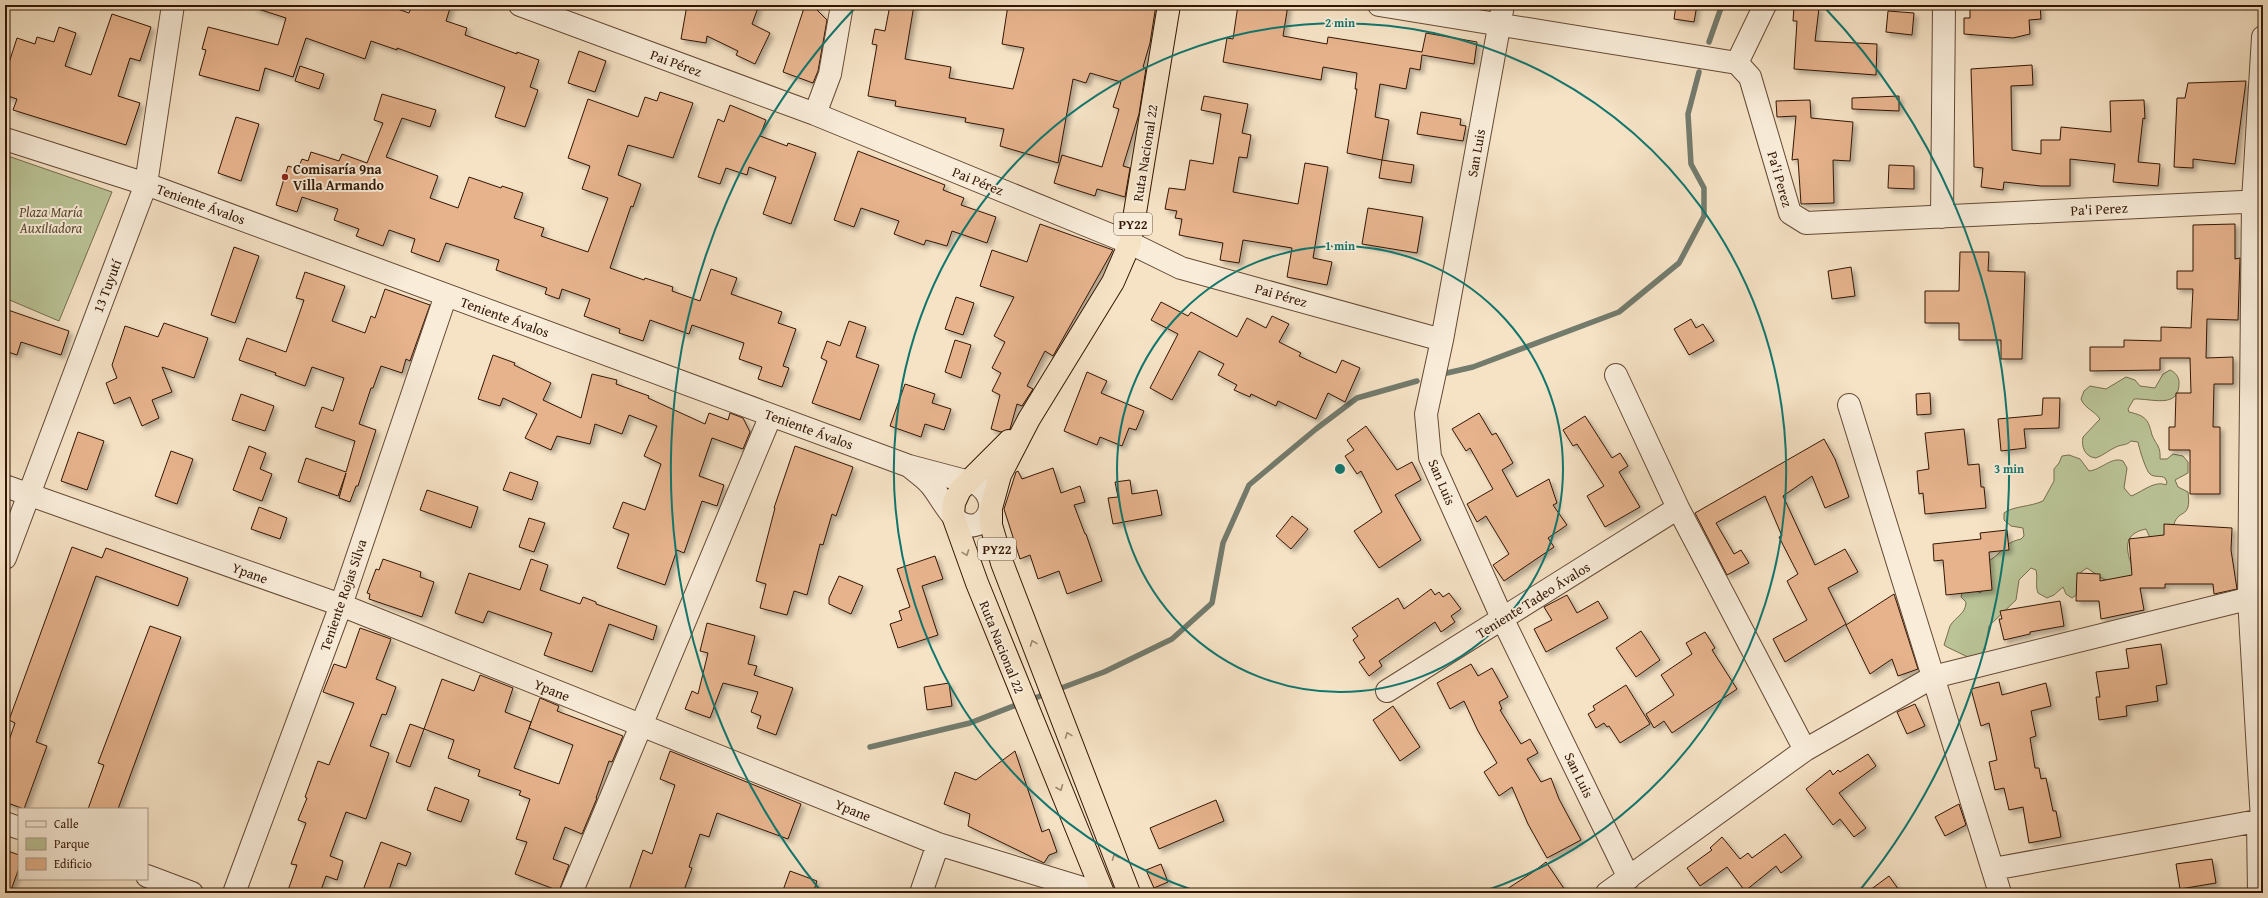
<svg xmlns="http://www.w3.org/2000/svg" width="2268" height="898" font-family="'Gentium Book Plus',serif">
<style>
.green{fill:#bac497;stroke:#766d4d}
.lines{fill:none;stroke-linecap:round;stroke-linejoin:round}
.stream{stroke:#737b6d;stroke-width:5.5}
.building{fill:#e6b38d;stroke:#331603;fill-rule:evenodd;filter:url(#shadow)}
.street-casing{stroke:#644934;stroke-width:24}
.highway-casing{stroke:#331603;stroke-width:24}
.street{stroke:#f9edda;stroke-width:22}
.highway{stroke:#f6e3c6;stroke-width:22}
.oneway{stroke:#9e876e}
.ring{fill:none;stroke:#0f766e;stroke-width:2}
.poi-dot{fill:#8f2418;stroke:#f9edda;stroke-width:1.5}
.labels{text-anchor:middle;stroke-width:4;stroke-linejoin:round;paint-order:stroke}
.shield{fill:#f9edda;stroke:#6e5644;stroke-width:1}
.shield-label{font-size:13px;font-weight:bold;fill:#331603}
.street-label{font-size:14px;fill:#331603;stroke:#f9edda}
.poi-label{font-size:14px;font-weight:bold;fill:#331603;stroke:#f9edda;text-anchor:start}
.park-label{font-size:14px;font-style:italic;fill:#5c4a2f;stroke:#f9edda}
.centre{fill:#0f766e;stroke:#f9edda;stroke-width:2}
.ring-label{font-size:12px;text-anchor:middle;font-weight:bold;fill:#0f766e;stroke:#f9edda;stroke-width:4;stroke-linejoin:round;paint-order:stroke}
</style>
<defs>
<filter id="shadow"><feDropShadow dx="3.5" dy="3.5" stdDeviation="2" flood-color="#0004"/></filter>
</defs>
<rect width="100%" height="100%" fill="#f6e3c6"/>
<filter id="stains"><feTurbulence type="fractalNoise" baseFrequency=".005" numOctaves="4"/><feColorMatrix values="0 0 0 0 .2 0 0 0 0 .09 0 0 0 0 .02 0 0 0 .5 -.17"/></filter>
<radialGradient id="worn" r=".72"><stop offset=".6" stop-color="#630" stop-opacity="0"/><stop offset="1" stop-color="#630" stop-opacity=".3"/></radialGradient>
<path class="green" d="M5 155 112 192 59 321 5 298Z
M2170 370C2175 372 2179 377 2179 382 2180 410 2151 398 2134 399L2128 409 2129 412C2146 416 2148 419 2152 435 2156 445 2161 446 2160 459H2167L2173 454 2183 456 2188 462V473L2175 480 2178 487 2188 492C2192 522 2177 506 2173 528L2153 544 2146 529C2112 536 2134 567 2141 588L2137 589 2103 579 2087 568 2081 572C2080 581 2081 594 2072 598L2066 594 2063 587 2054 595 2047 598 2038 593C2035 585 2038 578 2036 570L2031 568 2019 580 2016 600 1989 626 1985 650 1978 656 1970 658 1947 647 1944 645C1946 639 1948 632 1950 626 1955 617 1966 614 1966 602L1961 597 1963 589H1974L1980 593 1992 582 1985 564C1989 560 1994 558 1998 554 2006 545 2009 542 2021 539L2024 536 2023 528 2011 526 2004 520V513C2013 506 2030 507 2043 501L2054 481V469L2059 463 2062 456 2069 455 2080 459 2089 471C2101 470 2112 456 2123 461L2127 468 2124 488 2131 496C2142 492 2155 480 2166 485L2167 482 2165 478C2161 475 2155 478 2150 474 2146 471 2139 448 2138 442L2131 441C2126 446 2122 444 2116 447 2109 450 2104 455 2096 458 2085 457 2081 447 2083 437L2100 419C2095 411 2084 408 2081 399L2084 391 2090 386 2106 389 2126 377 2135 380 2140 386 2155 388 2163 374Z"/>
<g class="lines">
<path class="stream" d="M1709 42 1722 5
M1447 373 1473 367 1619 312 1679 263 1704 216V188L1691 164 1688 114 1699 72
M1056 690 1104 672 1172 639 1212 603 1223 543 1249 485 1316 429 1357 398 1417 381
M1030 700 1048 693
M870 747 970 723 1021 703"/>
</g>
<path class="building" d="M255 5H386L409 13 412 5H451L446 21 467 28 465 35 517 54V52L539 60 530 87 538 90 525 127 495 117 505 87 397 48V50L371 41 365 59 306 38 293 77 265 68 259 91 199 75 206 50 202 49 208 27 278 45 286 18 255 8Z
M687 5H759L752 24 770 33 755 64 736 55 738 51 707 36 706 43 681 39Z
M805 5H812L827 20 818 71 813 83 783 72Z
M890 5H914L905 59 951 67 949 78 1013 89 1024 48 1002 44 1008 5H1156L1150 43 1143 67 1146 68 1139 114 1123 166 1130 168 1125 197 1097 189 1095 196 1054 183 1062 155 1102 167 1119 109 1113 107 1121 82 1090 73 1086 83 1073 79 1058 163 1000 146 1004 129 965 122 966 118 895 106 896 101 868 96 877 45 872 44 875 29 885 31Z
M1238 5H1288L1283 36 1327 44 1328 37 1422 52 1426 33 1477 42 1474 64 1422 55 1420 70 1410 68 1406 89 1380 84 1375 117 1389 120 1382 160 1347 153 1357 89H1355L1357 73 1323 67 1321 80 1223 62 1227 38 1233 39Z
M1676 5H1697L1694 22 1674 19Z
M1970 5H2040L2041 19 2029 20 2030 34 2013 38 1964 34V18H1970Z
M1794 6 1819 8 1815 41 1877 44 1876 75 1794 69 1797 21H1793Z
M1888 11 1914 13 1912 35 1886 32Z
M112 14 151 27 140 61 130 58 118 96 140 103 126 145 13 110 17 99 5 95V75L17 38 35 44 37 37 54 42 59 27 76 33 65 66 91 75Z
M579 51 606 61 595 92 568 83Z
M2032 65 2033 85 2011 86 2012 150 2041 154V140H2060L2061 127 2111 132 2110 101 2144 100 2145 119 2143 118 2138 162 2160 164 2158 186 2113 182 2115 164 2070 159V186H2041L2004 182 2003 190 1981 187 1983 168 1974 167 1971 69Z
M300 66 324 74 319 89 295 81Z
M2246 81 2235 164 2193 159V168L2174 167 2177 98H2185L2188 83Z
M660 92 693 103 673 158 628 145 618 175 641 184 633 207 631 206 610 268 644 280 645 278 673 287 672 291 700 301 711 269 737 278 731 294 782 312 778 323 796 329 783 366 789 368 782 387 758 379 762 367 739 359 744 343 692 325 689 334 650 320 643 341 619 333 620 329 584 316 590 299 562 289 559 299 545 294 547 288 496 270 499 260 446 243 439 262 411 252 415 239 389 230 383 246 356 236 359 229 334 220 338 209 302 197 297 212 276 205 288 166 298 169 302 159 308 161 311 152 339 161 342 154 367 163 383 123 374 120 382 94 436 110 430 127 402 118 386 157 438 176 430 198 458 208 469 177 501 188 502 186 523 193 514 218 544 228 541 236 588 252 608 198 582 189 590 166 568 158 588 99 638 117 645 97 657 101Z
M1204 96 1248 104 1242 133 1251 135 1247 158 1239 157 1233 192 1298 204 1305 163 1328 167 1313 258 1332 262 1327 285 1287 277 1292 248 1243 240 1239 263 1220 260 1223 243 1179 235 1182 219 1175 218 1177 211 1165 209 1169 188 1185 190 1190 160 1213 164 1221 114 1201 110Z
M1899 96V111L1852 109V98Z
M1810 100 1811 118 1853 122 1850 161 1833 160 1834 203 1801 204 1798 159 1792 160 1796 116 1777 117 1776 101Z
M730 105 766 120 760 136 787 146 788 143 816 153 791 224 763 214 776 177 749 167 747 175 726 168 720 184 698 177 718 119 724 122Z
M1421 112 1461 119 1460 125 1466 126 1463 141 1417 134Z
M236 117 259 124 241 181 218 173Z
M858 151 945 185 943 190 964 198 961 205 996 217 987 243 952 231 947 246 926 240 924 245 894 234 899 221 861 208 854 227 834 220Z
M1382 160 1414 165 1411 183 1379 178Z
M1889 165 1914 166V189L1888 188Z
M1368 208 1423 217 1417 253 1362 244Z
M1040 224 1113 250 1053 356 1045 351 1027 386 1033 389 1022 406 1017 404 1010 429 1001 432 991 429 1000 395 992 391 1001 373 992 368 1005 342 994 336 1014 297 980 286 992 250 1027 262Z
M2235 224V259L2240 258 2238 320 2207 319 2206 358 2233 357V384H2214L2213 427H2220V494H2190V450H2169V427H2175L2176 393H2191L2190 358H2160V370L2090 371V347H2124V340L2161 341V327L2191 328 2193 289H2177V271H2193V225Z
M234 247 259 256 235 323 211 315Z
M1960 252H1989L1988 271 2025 272 2022 359H2001V340H1959V323H1925V291H1959Z
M1851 267 1855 296 1832 299 1828 271Z
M305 272 345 286 332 321 365 333 371 316 375 318 385 289 430 305 410 361 406 359 402 373 381 366 373 388H371L359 424 376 430 358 486H356L350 502 339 498 346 473 338 496 298 482 306 458 346 472 355 441 315 427 322 407 333 411 344 378 312 367 305 386 275 375 276 373 239 360 247 338 286 352 304 300 296 298Z
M956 297 974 303 963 335 945 329Z
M1161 302 1188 316 1191 312 1237 337 1247 318 1266 328 1272 316 1289 324 1279 342 1301 353 1299 356 1336 373 1342 360 1360 368 1345 402 1328 393 1316 419 1278 401 1276 406 1251 394 1250 397 1234 390 1237 385 1218 375 1224 364 1199 351 1172 400 1150 388 1178 334 1151 320Z
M5 309 69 331 61 355 21 342 17 355 5 351Z
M1691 319 1696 328 1703 324 1714 341 1689 355 1674 329Z
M849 321 866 327 856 357 879 365 860 420 812 403 827 361 821 358 827 341 840 346Z
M164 323 208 338 194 378 162 367 172 392 152 400 159 418 142 426 130 397 114 404 106 383 117 378 112 365 125 326 158 337Z
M955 340 971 345 961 378 945 372Z
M493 355 515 363 514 365 551 383 543 400 581 418 592 374 617 380 616 384 649 396 648 398 705 424 709 413 728 420 730 413 743 418 750 432 743 449 712 438 699 476 724 485 717 506 702 501 684 553 677 550 665 585 617 568 629 534 613 528 623 502 645 510 661 464 644 456 657 426 629 415 622 434 595 424 590 444 557 436 551 450 525 438 537 414 503 398 500 406 478 399Z
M1087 372 1107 381 1101 393 1144 411 1136 430 1129 428 1122 446 1100 437 1097 445 1064 431Z
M905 384 935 394 932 403 951 409 944 430 925 424 921 437 890 426Z
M1930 393 1931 414 1917 415 1916 394Z
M241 394 274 406 265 431 232 420Z
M2043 398H2060L2059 428 2024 429 2026 448 2001 451 1998 419 2042 415Z
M1479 413 1492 435 1496 433 1513 463 1502 470 1517 497 1549 479 1557 503 1553 505 1567 525 1548 538 1554 547 1504 581 1493 565 1509 554 1486 516 1477 522 1467 504 1493 489 1470 448 1466 451 1452 429Z
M1585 416 1612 458 1620 453 1628 466 1619 472 1640 507 1605 527 1587 496 1604 486 1577 444 1573 446 1563 430Z
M1366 426 1397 470 1412 462 1421 480 1395 495 1421 540 1379 568 1354 531 1382 512 1361 471 1357 474 1345 456 1354 450 1347 440Z
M1964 429 1968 465 1979 464 1981 487H1984L1986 508 1925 514 1923 493 1919 494 1917 471 1929 469 1925 433Z
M78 432 104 441 87 490 61 481Z
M1824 439 1835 459 1849 497 1825 508 1812 476 1783 496 1815 565 1845 549 1858 572 1828 588 1846 624 1785 662 1773 639 1807 620 1787 581 1798 574 1779 537 1782 536 1765 496 1716 523 1734 554 1741 550 1749 563 1727 575 1695 513Z
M249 446 266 453 260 469 272 474 262 501 233 490Z
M795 446 853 467 836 516 832 514 823 545 820 544 807 595 794 591 787 615 760 608 766 584 756 581 775 508H774Z
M171 451 193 459 177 504 155 496Z
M1053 468 1061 493 1080 486 1085 502 1074 505 1085 534H1086L1102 581 1067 594 1059 571 1038 579 1030 555 1020 559 1004 509 1016 472 1018 471 1022 479Z
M510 472 538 482 532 500 503 490Z
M1130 480 1132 494 1157 490 1162 515 1113 524 1108 498 1118 497 1115 482Z
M427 490 478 507 471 528 420 510Z
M259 507 287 518 280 539 251 529Z
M1292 516 1308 529 1291 549 1276 536Z
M529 518 545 523 534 552 519 547Z
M2164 524 2232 528 2231 550 2237 589 2214 594 2213 584H2165V588H2140L2144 610 2101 619 2099 601H2076L2077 573 2100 574V581L2132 575 2129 539 2164 535Z
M2007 530 2009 550 1989 552 1992 590 1946 595 1943 560 1934 561 1933 544 1981 539 1980 533Z
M72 547 102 558 106 548 188 578 178 606 96 576 36 742 47 746 24 809 5 802V752L15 723 9 720Z
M935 556 943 579 922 586 938 635 898 648 890 624 902 620 899 611 910 607 897 569Z
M383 559 421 572 420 577 434 582 422 617 369 599 370 594 367 593 376 569 379 570Z
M531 559 548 565 540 590 580 604 583 597 596 602V604L657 626 653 640 609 624 592 672 544 655 552 633 488 611 483 623 455 613 469 573 520 590Z
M839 576 863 586 851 614 829 604V598Z
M1431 589 1435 595 1439 592 1443 597 1449 593 1461 609 1451 616 1455 622 1441 632 1435 622 1379 661 1382 666 1369 676 1359 662 1365 658 1353 640 1358 636 1352 628 1398 598 1404 609Z
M1894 594 1918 669 1898 676 1892 659 1870 674 1846 625Z
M1567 595 1577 613 1598 601 1608 618 1546 652 1534 629 1552 620 1544 607Z
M2060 601 2064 626 2030 632V634L2004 640 1999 619H2002L2000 611Z
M707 623 755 636 748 664 757 666 754 675 793 688 776 735 757 728 761 716 751 712 758 692 723 683 710 718 685 709 692 691 698 694 708 653 700 651Z
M150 626 181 637 118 809H88L104 765 98 763Z
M360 628 391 639 376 679 396 687 386 715 382 714 370 746 389 753 366 819 346 812 330 856 343 861 337 880 326 876 320 893H287L297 865 291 864 306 823 298 820 307 798 305 797 318 761 329 765 354 703 323 692 334 664 346 668Z
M1641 631 1660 660 1636 677 1616 648Z
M1705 632 1715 648 1712 650 1737 689 1672 733 1664 721 1654 728 1646 714 1674 695 1661 675 1692 654 1686 643Z
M2161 644 2167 684 2156 686 2158 701 2126 706 2127 716 2099 720 2096 697H2100L2096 672 2129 668 2126 649Z
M1471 664 1478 676 1492 668 1508 697 1499 702 1502 709 1500 710 1521 744 1530 739 1538 753 1527 759 1541 782 1551 778 1559 799 1581 840 1547 858 1528 824 1512 787 1499 796 1484 772 1497 763 1478 731 1464 701 1450 709 1437 683Z
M480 675 513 688 505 712 531 722 529 728 540 698 559 706 557 711 623 736 612 762 609 761 596 798H597L582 834 565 827 553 859 569 865 559 891 515 874 527 842 516 839 530 799 519 795 521 791 478 776 480 770 448 758 454 740 424 729 442 679 474 691ZM529 728 573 745 559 784 514 768Z
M1999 682 2002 695 2046 683 2051 706 2031 711 2036 736 2030 738 2035 768H2039L2041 779 2046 778 2053 811H2056L2061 837 2029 843 2023 807 2009 810 2004 788 1995 790 1989 762 1997 760 1989 723 1981 726 1971 689Z
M949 683 952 706 927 710 924 687Z
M1626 685 1650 724 1620 743 1609 726 1607 727 1604 723 1596 728 1588 714 1595 710 1593 706Z
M1915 704 1925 726 1907 734 1897 712Z
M1393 706 1420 747 1400 761 1373 720Z
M410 724 424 729 410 767 396 762Z
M670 751 801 804 788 839 717 813 709 837 700 834 689 867 692 868 683 893H628L643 850 652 854 675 785 660 779Z
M1015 751 1042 832 1049 829 1057 852 1049 855 1044 863 968 826 970 814 944 804 955 772 976 780Z
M1868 754 1876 766 1839 793 1866 828 1854 837 1840 819 1833 825 1806 789 1830 770 1833 775 1838 770 1840 772Z
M435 787 469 800 461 822 427 810Z
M1216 800 1224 821 1159 849 1150 828Z
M1959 804 1966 825 1945 836 1935 817Z
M1785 834 1802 857 1781 873 1776 866 1745 891 1727 867 1700 886 1687 868 1712 850 1710 848 1722 837 1740 859 1748 853 1752 858Z
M381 842 411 853 406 866 398 863 388 893H362Z
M5 850 19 855V868L10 893H5Z
M2212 859 2216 883 2180 889 2176 864Z
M1546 862 1567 893H1501L1533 872Z
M1161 864 1168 882 1154 888 1146 870Z
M790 871 817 881 813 893H782Z
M1889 876 1901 893H1866Z"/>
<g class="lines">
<g class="street-casing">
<path id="street" d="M520 5 815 114 1130 243 1181 268 1442 340
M1379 5 1737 63 1750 77 1790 213 1806 223 2263 201
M1503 5 1442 340 1426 414 1430 457 1503 620 1629 878
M1737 63 1765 5
M815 114 830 74 842 5
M5 139 146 184 909 466 977 484C1004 502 984 535 961 523 950 517 939 494 930 484 924 477 916 472 909 466
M1942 217 1944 5
M1616 375 1678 508 1805 750
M1849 405 2000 893
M5 486 341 605 938 844 1099 893
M5 558 146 184 173 5
M1387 691 1678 508
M5 823 19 828
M1993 869 2263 820
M147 876 192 893
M234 893 341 605 446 295
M571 893 771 415
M921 893 938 844
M1607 893 1805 750 1933 677 2263 595
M2259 893 2258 822 2262 820 2249 598 2253 201 2263 37"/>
</g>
<g class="highway-casing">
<path id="highway" d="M1009 441 960 490 954 503 953 516 977 583 1103 893
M1129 893 1002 563 991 525V508L1000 475 1029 419 1113 282 1130 243 1169 5"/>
</g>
<use href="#street" class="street"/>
<use href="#highway" class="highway"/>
</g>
<defs><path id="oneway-chevron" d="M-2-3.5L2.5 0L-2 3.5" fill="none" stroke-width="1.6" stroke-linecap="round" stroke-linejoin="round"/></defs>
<g class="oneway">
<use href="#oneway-chevron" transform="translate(966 553) rotate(70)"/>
<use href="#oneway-chevron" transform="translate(1033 643) rotate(-111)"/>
<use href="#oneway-chevron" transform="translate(1068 735) rotate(-111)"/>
<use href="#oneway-chevron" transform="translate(1060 788) rotate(68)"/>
<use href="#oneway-chevron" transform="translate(1115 857) rotate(-111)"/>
</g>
<g class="ring">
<circle cx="1340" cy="469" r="223"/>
<path d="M1198 892A446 446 0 1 1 1482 892"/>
<path d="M820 890A669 669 0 0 1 855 8M1825 8A669 669 0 0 1 1860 890"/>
</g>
<circle class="poi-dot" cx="285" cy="177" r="4"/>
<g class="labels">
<g class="shield">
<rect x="1114" y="213" width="38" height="22" rx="3"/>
<rect x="978" y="538" width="38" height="22" rx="3"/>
</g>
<g class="shield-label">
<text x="1133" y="229">PY22</text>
<text x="997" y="554">PY22</text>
</g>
<g class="street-label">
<text transform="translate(676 63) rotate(20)" y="5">Pai Pérez</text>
<text transform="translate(1145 153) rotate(-81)" y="5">Ruta Nacional 22</text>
<text transform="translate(1476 153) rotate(-80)" y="5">San Luis</text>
<text transform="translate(1780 179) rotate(74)" y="5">Pa'i Perez</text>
<text transform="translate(978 181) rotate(22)" y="5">Pai Pérez</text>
<text transform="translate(201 204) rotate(20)" y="5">Teniente Ávalos</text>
<text transform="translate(2099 209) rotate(-3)" y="5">Pa'i Perez</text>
<text transform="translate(107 286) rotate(-69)" y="5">13 Tuyutí</text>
<text transform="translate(1281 295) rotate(16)" y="5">Pai Pérez</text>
<text transform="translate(505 317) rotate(20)" y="5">Teniente Ávalos</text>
<text transform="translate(809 429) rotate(20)" y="5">Teniente Ávalos</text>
<text transform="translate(1442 482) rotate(67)" y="5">San Luis</text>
<text transform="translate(250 573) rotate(20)" y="5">Ypane</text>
<text transform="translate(343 595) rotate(-71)" y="5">Teniente Rojas Silva</text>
<text transform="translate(1533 600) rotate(-32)" y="5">Teniente Tadeo Ávalos</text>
<text transform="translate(1002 647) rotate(68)" y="5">Ruta Nacional 22</text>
<text transform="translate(552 690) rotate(22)" y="5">Ypane</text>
<text transform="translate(1579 775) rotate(64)" y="5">San Luis</text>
<text transform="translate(853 810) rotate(22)" y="5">Ypane</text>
</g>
<g class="poi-label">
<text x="293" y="174">Comisaría 9na<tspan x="293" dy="16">Villa Armando</tspan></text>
</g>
<g class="park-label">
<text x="51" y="217">Plaza María<tspan x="51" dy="16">Auxiliadora</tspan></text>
</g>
</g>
<circle cx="1340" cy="469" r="6" class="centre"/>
<g class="ring-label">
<text x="1340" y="27">2 min</text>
<text x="1340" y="250">1 min</text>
<text x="2009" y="473">3 min</text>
</g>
<rect width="2268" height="898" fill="none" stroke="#f6e3c6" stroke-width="20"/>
<rect x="6" y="6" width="2256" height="886" fill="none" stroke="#331603" stroke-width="2"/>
<rect x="10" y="10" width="2248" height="878" fill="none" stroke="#331603"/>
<rect x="18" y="808" width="130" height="72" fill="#f9edda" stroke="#aa9784"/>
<rect x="26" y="821" width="20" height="6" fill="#f9edda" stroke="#aa9784"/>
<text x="54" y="828" font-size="12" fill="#331603">Calle</text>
<rect x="26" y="838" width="20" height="12" fill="#bac497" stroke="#aa9784"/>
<text x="54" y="848" font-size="12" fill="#331603">Parque</text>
<rect x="26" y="858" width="20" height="12" fill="#e6b38d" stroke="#aa9784"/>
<text x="54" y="868" font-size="12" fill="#331603">Edificio</text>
<rect width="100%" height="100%" filter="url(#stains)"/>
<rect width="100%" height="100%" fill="url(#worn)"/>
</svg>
